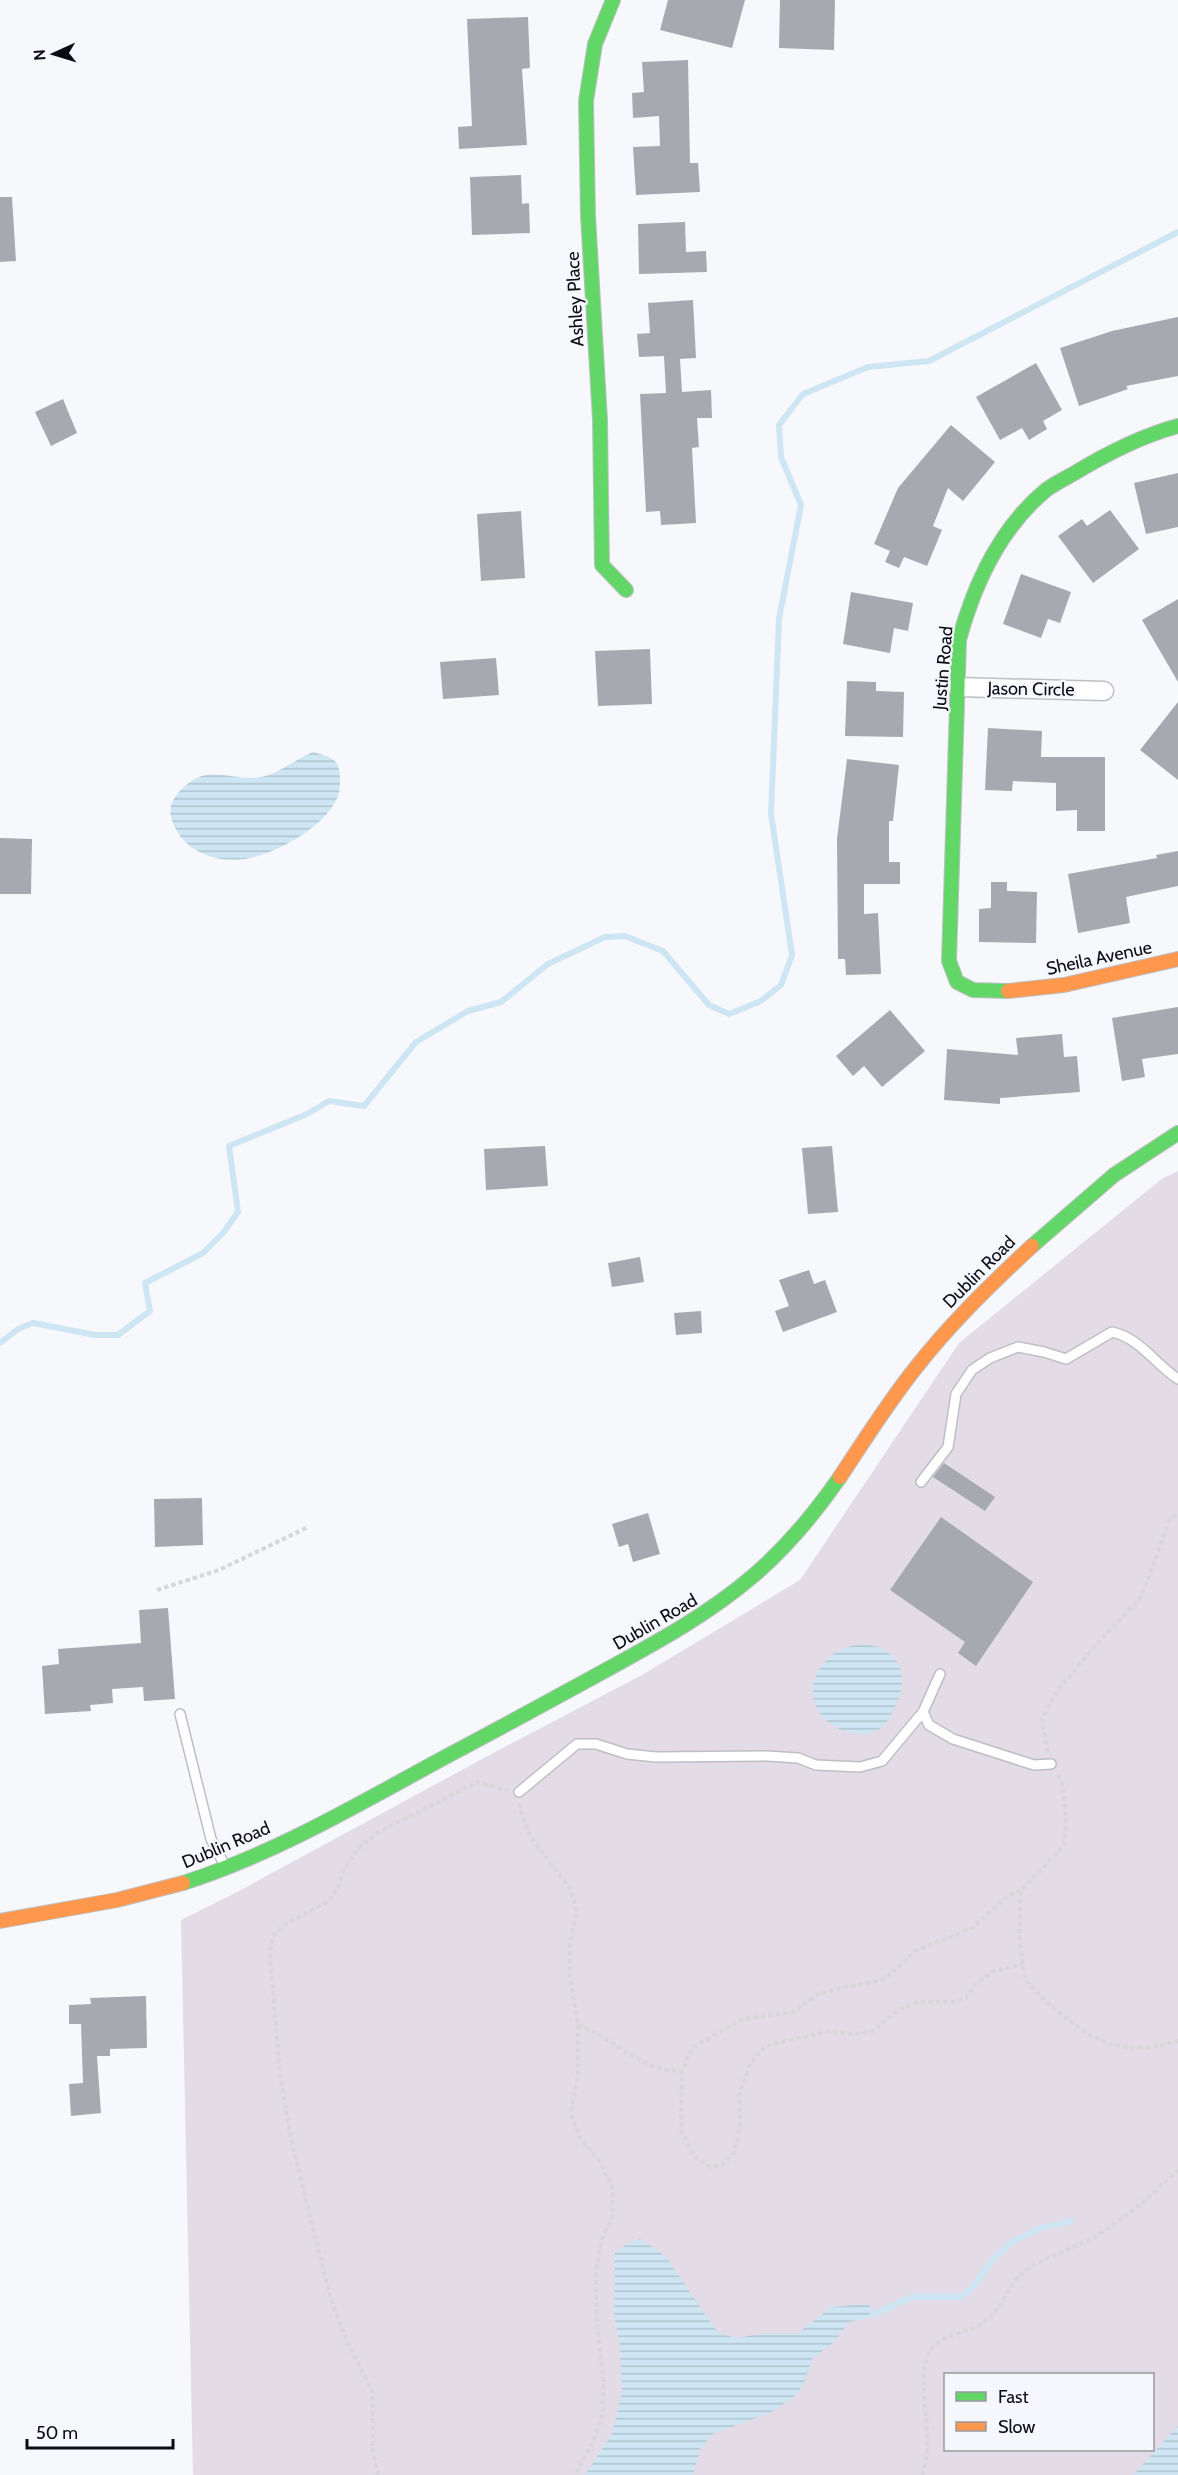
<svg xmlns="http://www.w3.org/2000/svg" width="1178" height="2475" font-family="Cabin,sans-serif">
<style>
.grass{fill:#e3dbe6;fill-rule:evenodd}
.water{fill:url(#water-rules)}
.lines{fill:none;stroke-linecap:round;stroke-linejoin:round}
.stream{stroke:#cee5f3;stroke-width:6}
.building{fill:#a6aab0}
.lane-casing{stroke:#bebfc5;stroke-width:12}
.street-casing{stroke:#bebfc5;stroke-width:21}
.fast-casing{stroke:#bebfc5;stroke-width:16}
.slow-casing{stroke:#bebfc5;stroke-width:16}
.path{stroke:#d7d7d8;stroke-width:4;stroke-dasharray:4.5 3;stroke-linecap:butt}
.lane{stroke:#fefefe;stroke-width:9}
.street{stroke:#fefefe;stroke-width:18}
.fast{stroke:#63d668;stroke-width:14}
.slow{stroke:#ff974d;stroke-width:14}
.labels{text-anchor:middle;stroke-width:4.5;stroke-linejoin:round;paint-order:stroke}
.street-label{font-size:18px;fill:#0b0c13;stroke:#f6f7fc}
</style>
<defs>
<pattern id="water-rules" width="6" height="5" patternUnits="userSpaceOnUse" patternTransform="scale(1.5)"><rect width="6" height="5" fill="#cee5f3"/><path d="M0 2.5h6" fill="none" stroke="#b0c3cf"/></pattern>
</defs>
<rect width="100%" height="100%" fill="#f7f8fb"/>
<path class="grass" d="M1178 1171V2475H193L181 1920 239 1891 497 1751 642 1675 800 1580 959 1343 1163 1178ZM946 2374H1152V2450H946Z"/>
<path class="water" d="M313 752C335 758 341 760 340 785 339 821 277 854 245 859 214 863 182 851 172 820 166 804 177 792 190 782 209 768 229 778 251 778 273 779 293 760 313 752Z
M866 1644C900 1650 910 1674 896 1705 892 1712 888 1723 881 1728 863 1740 836 1732 822 1716 801 1692 819 1655 848 1647 853 1645 860 1645 866 1644Z
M640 2239 666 2257 718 2333 736 2338 761 2334H797L831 2307 867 2304 872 2309V2317L849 2322 833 2343 812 2359 805 2381 796 2395 770 2413 713 2434 700 2449 693 2475H585L612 2434 622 2392 620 2346 614 2314 615 2252 627 2244Z
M1178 2426V2475H1133Z"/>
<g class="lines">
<path class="stream" d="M0 1343 18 1329 33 1323 95 1335H118L150 1311 145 1283 203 1253 223 1233 238 1212 229 1146 307 1114 329 1101 364 1106 416 1042 468 1011 501 1002 548 964 605 937 625 936 663 951 709 1005 729 1014 761 1001 781 985 792 955 771 814 779 619 801 505 781 457 779 425 803 394 868 367 929 361 1178 232
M872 2315 912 2297H961L972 2288 994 2258 1014 2241 1041 2228 1071 2221"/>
</g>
<path class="building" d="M668 0H745L732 48 660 30Z
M780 0H835L834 50 779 48Z
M528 17 530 68 522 69 527 145 459 149 458 127 472 126 467 19Z
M688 60 690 163H698L700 192 636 195 633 147 660 146 659 116 633 118 632 93 644 92 642 62Z
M521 175 522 204 529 203 530 233 472 235 470 177Z
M0 197H12L16 261 0 262Z
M685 222 686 252 706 251 707 272 639 274 638 224Z
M693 300 696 358 680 359 682 392 711 390 712 418H697L699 447 692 448 696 523 661 525 660 511 646 512 640 394 666 393 664 356 639 357 637 334 650 333 648 303Z
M1178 317V376L1126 386 1128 389 1079 406 1060 348 1112 331Z
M1036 363 1062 410 1043 421 1047 429 1029 440 1022 428 1000 440 976 397Z
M63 399 77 433 51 446 35 412Z
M951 425 995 462 963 501 948 488 933 526 942 530 927 566 904 557 899 568 885 562 890 551 874 544 898 488Z
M1178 473V527L1146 534 1134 483Z
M1110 510 1139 549 1093 583 1058 536 1082 519 1087 526Z
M521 511 525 578 481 581 477 514Z
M1021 574 1071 592 1060 623 1048 619 1041 638 1003 624Z
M851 592 913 603 908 631 894 628 890 653 843 644Z
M1178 599V682L1142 620Z
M650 649 652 704 598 706 595 651Z
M496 658 499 695 443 699 440 662Z
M847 681 876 682V691L904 692 903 737 845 736Z
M1178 702V780L1140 750Z
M988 728 1042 731 1041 757H1105V831H1077V810L1056 811V783L1013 781 1012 791 985 790Z
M847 759 899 765 893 821H889V862H900V884H864V914L878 913 881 974 846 975 845 959H838L837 839Z
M0 838 32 839 31 894H0Z
M1178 851V886L1126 897 1130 923 1078 933 1068 874 1157 858 1156 855Z
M991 882H1007V891L1037 892 1036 943 979 942V909L991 908Z
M1178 1007V1054L1142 1059 1145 1077 1122 1081 1112 1018Z
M890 1010 925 1051 882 1087 864 1066 853 1076 836 1056Z
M1062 1034 1064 1057 1077 1056 1080 1092 1000 1098V1104L944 1100 947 1049 1018 1055 1016 1038Z
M545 1146 548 1186 486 1190 484 1149Z
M832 1146 838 1212 808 1214 802 1148Z
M640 1257 644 1282 612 1287 608 1263Z
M809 1270 814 1284 825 1280 837 1312 783 1332 775 1311 789 1306 779 1280Z
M701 1311 702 1333 676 1335 674 1313Z
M944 1463 995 1497 985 1511 933 1477Z
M202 1498 203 1545 155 1547 154 1499Z
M648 1513 660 1554 633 1562 628 1544 619 1547 612 1524Z
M941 1517 1033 1582 976 1666 958 1653 965 1642 890 1590Z
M168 1608 175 1699 144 1701 143 1687 112 1689 113 1703 90 1705 91 1711 45 1714 42 1666 59 1664 58 1649 141 1643 139 1610Z
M146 1996 147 2048 110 2049V2056H97L101 2113 71 2116 69 2084 83 2083 81 2024H69V2005L91 2004 90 1998Z"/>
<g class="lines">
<g class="lane-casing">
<path id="lane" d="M921 1482 948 1447 956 1394 972 1370 990 1358 1018 1347 1044 1352 1066 1359 1112 1332C1140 1338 1155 1364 1178 1379
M940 1674 923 1712 929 1725 953 1739 1034 1765 1051 1764
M180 1714 211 1839 225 1866
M519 1792 577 1744H596L627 1754 656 1757 767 1756 798 1758 816 1765 860 1767 882 1761 923 1712"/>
</g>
<g class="street-casing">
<path id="street" d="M957 687 1104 691"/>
</g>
<g class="fast-casing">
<path id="fast" d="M613 0 595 44 586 101 588 216 600 420 602 565 626 590
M1008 991 973 990 957 982 949 961 959 640C974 585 1000 528 1046 490 1054 484 1064 479 1073 474 1106 454 1141 436 1178 426
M1032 1246 1114 1175 1178 1133
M183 1883C277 1853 362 1802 449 1755 502 1727 555 1698 608 1669 659 1641 710 1613 753 1576 787 1547 815 1513 840 1477"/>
</g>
<g class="slow-casing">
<path id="slow" d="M1008 991 1064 985 1178 959
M840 1477C864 1441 887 1404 914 1370 949 1325 990 1285 1032 1246
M0 1921 117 1900 183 1883"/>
</g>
<path class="path" d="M157 1590 219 1570 308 1527
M1048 1752 1042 1720 1055 1694 1100 1640 1139 1600 1151 1572 1169 1521 1178 1513
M1058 1775 1062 1781 1066 1818 1064 1845 1021 1891 1019 1936 1025 1980 1054 2009 1087 2034 1115 2046 1149 2048 1178 2041
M520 1803 521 1812 531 1838 570 1888 577 1911 570 1944V1976L578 2025V2075L571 2113 579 2137 600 2162 613 2189 612 2218 601 2241 596 2274 597 2322 603 2376V2414L592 2444 575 2475
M1021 1891 1009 1895 972 1928 915 1951 885 1979 819 1993 793 2012 743 2019 692 2048 682 2071 681 2130 693 2155 710 2167 722 2165 734 2153 740 2126 739 2094 750 2064 765 2046 829 2031 854 2034 873 2031 899 2009 918 2002H954L966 1998 976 1984 992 1972 1023 1964
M578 2025C613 2037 642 2073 682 2071
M378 2475 373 2451V2393L349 2346 331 2300 291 2139 280 2075 270 1955 273 1936 284 1925 327 1902 337 1890 344 1870 357 1850 377 1833 477 1782 508 1791
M922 2475C937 2438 914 2380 929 2353 941 2332 965 2335 983 2323 1003 2310 1007 2284 1026 2270 1046 2256 1071 2250 1092 2238 1124 2220 1151 2195 1178 2170"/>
<use href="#lane" class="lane"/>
<use href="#street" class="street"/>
<use href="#fast" class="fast"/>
<use href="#slow" class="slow"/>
</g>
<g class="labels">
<g class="street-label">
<text transform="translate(575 299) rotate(-93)" y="6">Ashley Place</text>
<text transform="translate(943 668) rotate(-85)" y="6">Justin Road</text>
<text transform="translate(1031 689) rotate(1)" y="6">Jason Circle</text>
<text transform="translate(1099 958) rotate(-12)" y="6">Sheila Avenue</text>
<text transform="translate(979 1272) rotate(-45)" y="6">Dublin Road</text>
<text transform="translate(655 1622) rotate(-30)" y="6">Dublin Road</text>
<text transform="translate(226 1845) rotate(-23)" y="6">Dublin Road</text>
</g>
</g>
<rect x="944" y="2373" width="210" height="78" fill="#f6f7fc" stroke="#98999f" stroke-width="1.5"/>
<rect x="956" y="2392" width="30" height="9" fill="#63d668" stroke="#98999f" stroke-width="1.5"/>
<text x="998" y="2403" font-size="18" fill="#0b0c13">Fast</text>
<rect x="956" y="2422" width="30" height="9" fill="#ff974d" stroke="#98999f" stroke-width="1.5"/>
<text x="998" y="2433" font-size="18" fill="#0b0c13">Slow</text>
<g transform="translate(54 54) rotate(266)" stroke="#f6f7fc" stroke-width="4.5" paint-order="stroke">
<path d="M0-4.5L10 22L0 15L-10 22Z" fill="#0b0c13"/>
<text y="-9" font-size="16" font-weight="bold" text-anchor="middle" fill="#0b0c13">N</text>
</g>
<path d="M27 2439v9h146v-9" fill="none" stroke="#0b0c13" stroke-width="3"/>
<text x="36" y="2439" font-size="18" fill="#0b0c13" stroke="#f6f7fc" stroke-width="4.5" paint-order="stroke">50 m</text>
</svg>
